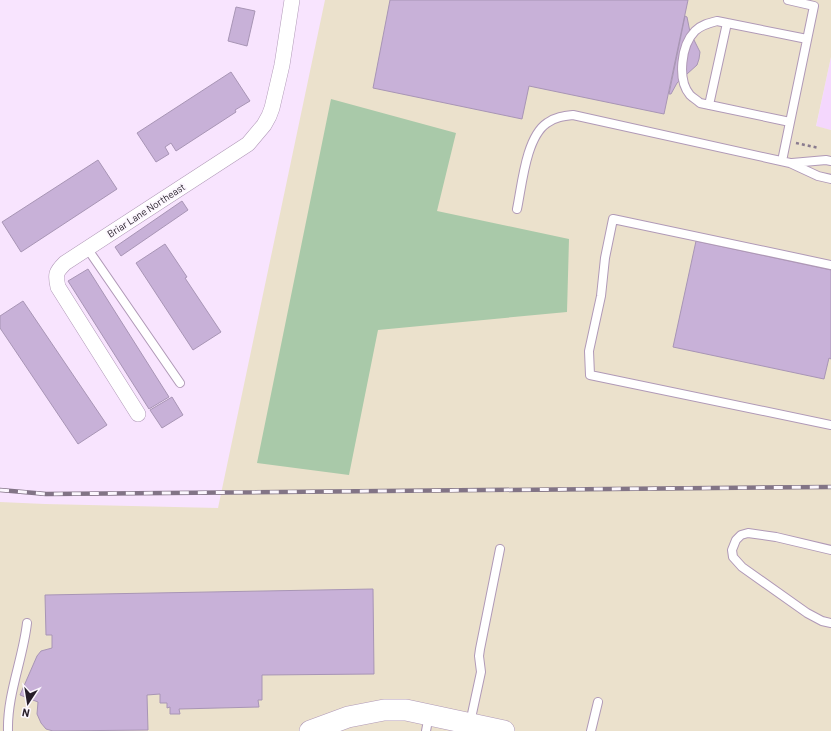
<svg xmlns="http://www.w3.org/2000/svg" width="831" height="731" font-family="Barlow,sans-serif">
<style>
.built{fill:#f4d7fd}
.industrial{fill:#ebe1cc}
.green{fill:#a9c9a9}
.building{fill:#c8b1d8;stroke:#a895b5}
.lines{fill:none;stroke-linecap:round;stroke-linejoin:round}
.lane-casing{stroke:#b099b7;stroke-width:10}
.street-casing{stroke:#b099b7;stroke-width:16}
.secondary-casing{stroke:#b099b7;stroke-width:22}
.path{stroke:#897b8e;stroke-width:2.5;stroke-dasharray:3 3;stroke-linecap:butt}
.lane{stroke:#fff;stroke-width:8}
.street{stroke:#fff;stroke-width:15}
.secondary{stroke:#fff;stroke-width:21}
.rail-casing{stroke:#827486;stroke-width:4.5}
.rail{stroke:#fcf7fe;stroke-width:3;stroke-dasharray:9;stroke-linecap:butt}
.labels{text-anchor:middle;stroke-width:4;stroke-linejoin:round;paint-order:stroke}
.street-label{font-size:10px;fill:#261d29;stroke:#fcf7fe}
</style>
<rect width="100%" height="100%" fill="#f8e4fe"/>
<path class="built" d="M831 57V130L816 127Z"/>
<path class="industrial" d="M325 0H831V57L816 126 831 130V731H0V502L45 504 218 508Z"/>
<path class="green" d="M331 99 456 133 437 211 569 239 567 312 378 330 349 475 257 463Z"/>
<path class="building" d="M390 0H688L664 114 529 86 522 119 373 88Z
M236 7 255 11 247 46 228 41Z
M685 16 687 17 690 32 700 52 699 59 697 65 677 83 671 94H669Z
M231 72 250 101 235 110 236 112 176 151 171 143 165 147 169 154 156 162 137 133Z
M98 160 117 189 21 252 2 222Z
M182 201 188 210 121 256 115 247Z
M696 241 831 270V359L829 358 824 379 673 347Z
M165 244 187 277 185 278 221 332 193 350 136 263Z
M88 269 169 397 149 409 68 281Z
M23 301 107 425 78 444 0 328V316Z
M172 397 183 415 162 428 150 410Z
M373 589 374 674 262 675V700H258L259 707 179 709 180 714H170V707L167 708V703H160V694L147 695 148 730 53 731 46 729 41 723 37 714 38 702 20 695 37 656 41 651 52 648V635H46L45 595Z"/>
<g class="lines">
<g class="lane-casing">
<path id="lane" d="M709 105 727 23
M790 122 700 103C697 100 693 98 690 95 677 80 681 45 695 31 701 25 709 23 717 21L807 39
M782 161 814 6 788 0
M792 163 826 160 831 161
M517 209C522 185 526 137 547 123 555 117 564 116 573 115L790 163 818 176 831 179
M87 248 180 383
M831 265 613 219 605 258 601 296 589 351 590 375 831 425
M831 550 776 537 748 533 741 535 736 540 732 550 733 557 742 567 807 613 822 621 831 623
M470 723 481 672 479 656 480 649 500 549
M8 731C7 694 23 659 27 623
M426 731 429 715
M591 731 598 702"/>
</g>
<g class="street-casing">
<path id="street" d="M138 414 58 287C55 274 56 272 65 263L248 144 264 125 269 116 272 108 282 65 292 0"/>
</g>
<g class="secondary-casing">
<path id="secondary" d="M310 731 348 717 384 710H406L504 731"/>
</g>
<path class="path" d="M796 143 819 148"/>
<use href="#lane" class="lane"/>
<use href="#street" class="street"/>
<use href="#secondary" class="secondary"/>
<g class="rail-casing">
<path id="rail" d="M0 490 46 494 831 487"/>
</g>
<use href="#rail" class="rail"/>
</g>
<g class="labels">
<g class="street-label">
<text transform="translate(146 210) rotate(-33)" y="4">Briar Lane Northeast</text>
</g>
</g>
<g transform="translate(28 703) rotate(192)" stroke="#fcf7fe" stroke-width="3" paint-order="stroke">
<path d="M0-3L7 15L0 10L-7 15Z" fill="#261d29"/>
<text y="-6" font-size="11" font-weight="bold" text-anchor="middle" fill="#261d29">N</text>
</g>
</svg>
